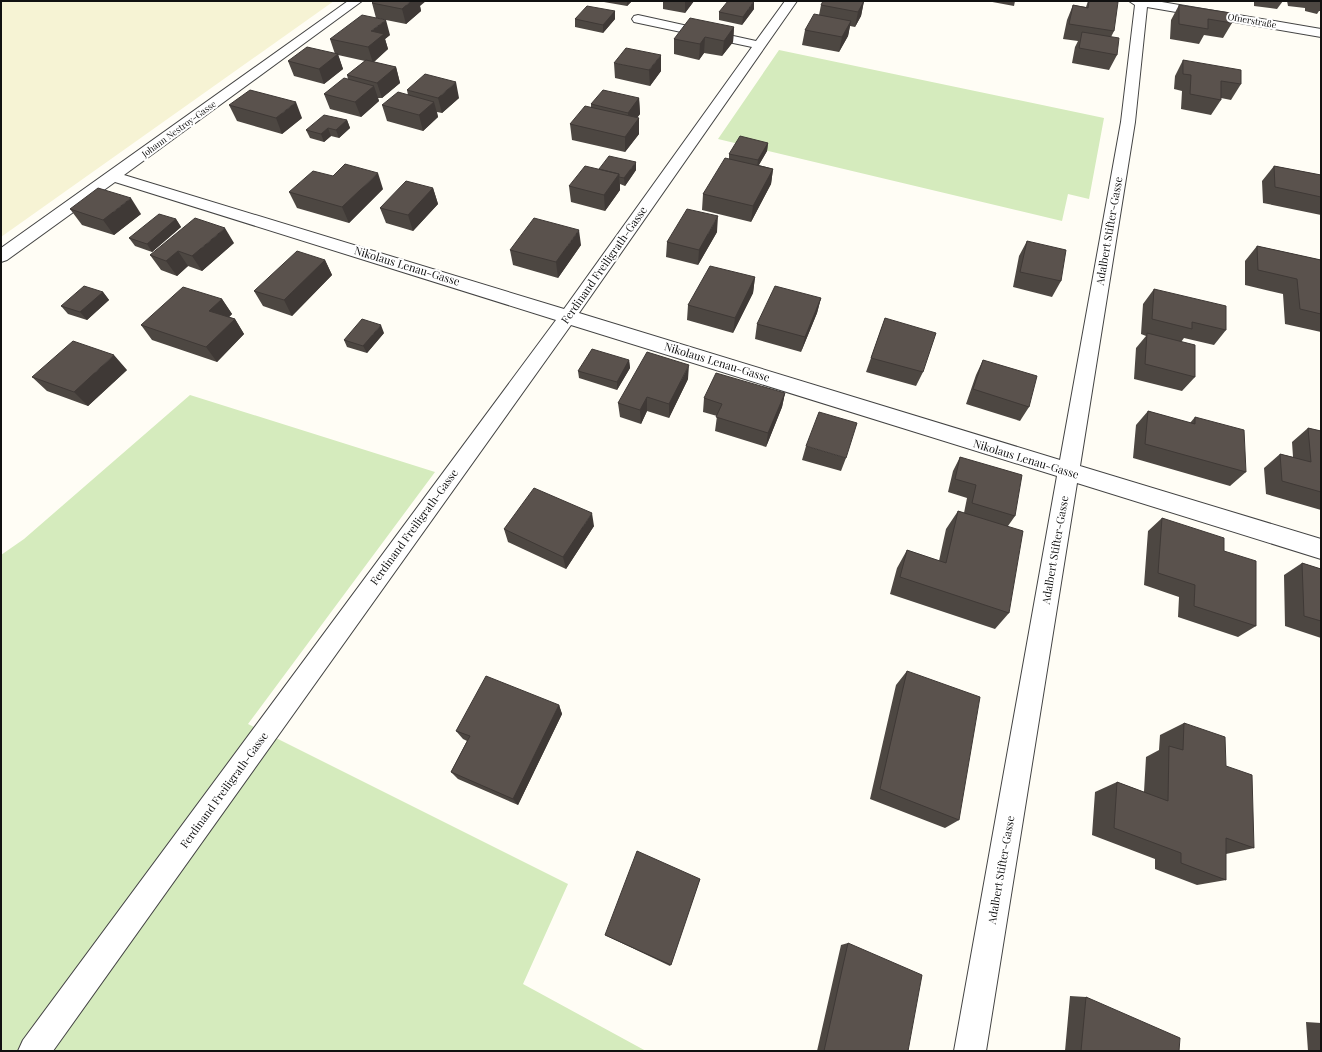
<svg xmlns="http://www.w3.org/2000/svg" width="1322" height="1052" font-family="'Playfair Display',serif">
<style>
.farmland{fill:#f6f3d4}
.green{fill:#d5ebbd}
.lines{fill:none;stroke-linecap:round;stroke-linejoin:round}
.minor-casing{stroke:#444;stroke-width:2}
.minor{fill:#fff;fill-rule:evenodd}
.wall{fill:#4d4742}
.shaded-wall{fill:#3f3936}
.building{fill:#5a524d;stroke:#3f3936}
.labels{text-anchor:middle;stroke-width:4;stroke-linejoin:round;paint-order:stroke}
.far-street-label{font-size:9px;fill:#111;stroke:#fff}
.street-label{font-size:11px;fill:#111;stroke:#fff}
</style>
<rect width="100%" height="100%" fill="#fffdf5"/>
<path class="farmland" d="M1 1H334L1 237Z"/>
<path class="green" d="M779 50 1104 118 1089 199 1068 194 1062 221 718 139Z
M190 395 435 472 248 724 568 884 523 984 646 1051H1V555L24 539Z"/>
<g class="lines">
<g class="minor-casing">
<path id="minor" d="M348 1H362L124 175 564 309 752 47 634 22 632 19 634 16 638 15 756 41 785 1H797L579 313 1060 460 1121 122 1135 5 1129 1H1156L1321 29V37L1147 7 1135 122 1080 466 1321 539V559L1077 483 986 1051H954L1057 476 571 325 53 1051H18L23 1040 556 320 115 182 7 260 1 262V248Z"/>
</g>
<use href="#minor" class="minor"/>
</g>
<path class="wall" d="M604 1H632L627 6 604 2Z
M663 1H694L685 13 663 9Z
M864 1 861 16 855 27 850 26 848 36 839 52 802 45 805 30 819 15 821 5Z
M987 1H1015L1014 6Z
M1088 1H1114V31L1111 37 1117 55 1109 70 1072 63 1075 47 1078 41 1063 39 1067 20 1073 5 1086 7Z
M1254 1H1283L1277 9 1254 6Z
M1287 1H1321V11H1319L1317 14 1305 11V8L1288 6Z
M372 3 420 6 421 11 406 24 376 18Z
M1179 5 1232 23 1223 38 1204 35 1199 44 1170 39 1171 20Z
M754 9 742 25 719 20V12Z
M615 11V19L603 33 575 27V19Z
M734 27 733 42 722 56 704 53 699 60 674 54V39Z
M390 35 385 39 388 49 373 62 396 67 400 83 382 98H378L379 101 361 117 330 109 324 94 348 79 347 75 365 61 338 55 343 69 324 84 294 76 288 61 335 54 330 39Z
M1183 60 1241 84 1231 100 1221 98V100L1211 115 1181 109 1182 91 1174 89 1175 76Z
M614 63 661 71 650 86 615 78Z
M407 90 459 98 442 113 437 112 438 117 423 131 387 121 382 105 408 95Z
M639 98 640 114 637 118H639V134L625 152 572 140 570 124 591 107V104Z
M229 105 302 118 282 134 237 121Z
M347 120 350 128 339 138 331 136 324 142 310 138 306 130Z
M768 143 767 151 759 165 773 169 771 184 751 222 702 210 703 194 729 159V154Z
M1274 166 1321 175V215L1263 203 1262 181Z
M599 169 636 170 625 186 620 184V190L605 211 571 202 569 186Z
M433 188 438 204 413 231 386 223 380 208Z
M383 189 349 223 297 208 289 192Z
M70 209 141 214 114 235 82 225Z
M176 219 181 227 152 252 135 246 129 238Z
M717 232 698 265 666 257 667 242Z
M1027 241 1061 281 1052 297 1013 287 1019 256Z
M234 243 202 271 188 266 177 276 161 270 150 255Z
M581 245 558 278 513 265 510 250Z
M1257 246 1321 260V332L1285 324 1283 294 1245 285V261Z
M325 260 332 275 292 316 263 306 254 291Z
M755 277 753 293 733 333 687 320 688 305Z
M1154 289 1226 330 1214 345 1184 338 1181 342 1195 377 1182 391 1134 379 1136 348 1146 336 1141 334 1143 304Z
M103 292 109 300 87 320 68 314 61 306Z
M821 298 817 313 801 352 755 339 757 324Z
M222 299 232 314 229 317 235 319 244 334 217 362 152 340 141 325Z
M885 318 923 372 916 386 866 372Z
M384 333 367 353 347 347 344 340Z
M629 360 630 368 617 390 579 378 578 371Z
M983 360 1029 407 1020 421 966 404 976 375Z
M127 370 88 406 47 391 32 377Z
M688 379 669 418 647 411 641 424 620 417 618 403Z
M785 393 782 407 766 447 715 431 717 416 703 412 704 398Z
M1148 411 1190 423 1195 417 1246 472 1230 486 1133 458 1136 425Z
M1308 428 1321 431V510L1266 494 1264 468 1280 454 1293 457 1292 442Z
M806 446 846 458 841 471 802 460Z
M960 457 1015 516 1008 526 1009 613 995 629 890 594 897 568 907 550 939 561 946 529 958 511 964 513 967 498 948 492 953 471Z
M1162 518 1224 551 1256 626 1238 637 1178 617 1179 597 1144 585 1148 531Z
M594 526 566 569 508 542 504 529Z
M1302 563 1321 569V638L1285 626 1284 575Z
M907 671 959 820 945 828 870 799 896 685Z
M559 705 562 714 518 805 458 779 451 772 467 741 463 739 456 731Z
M1184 723 1226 766 1254 848 1226 854V880L1197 885 1155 869V859L1092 835 1095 792 1117 782 1144 792 1146 757 1159 750 1160 735Z
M700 879 670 966 607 936 605 935Z
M848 943 908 1051H817L841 945Z
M1070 996 1086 997 1179 1051H1065Z
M1306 1022 1321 1023V1051H1308Z"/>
<path class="shaded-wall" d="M411 1H426L420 6 421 11 406 24 402 9Z
M627 1H632L627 6Z
M685 1H694L685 13Z
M754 1V9L742 25 743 17Z
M864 1 861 16 855 27 858 12Z
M615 11V19L603 33V25Z
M386 20 390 35 385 39 388 49 373 63 368 47 371 31Z
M851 21 848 36 839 52 842 37Z
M734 27 733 42 722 56 724 41Z
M705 37 704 53 699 60 700 44Z
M338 54 343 69 324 84 319 69Z
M661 55V71L650 86 649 70Z
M396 67 400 83 382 98 377 83Z
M456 82 459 98 442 113 438 98Z
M374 86 379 101 361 117 355 102Z
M639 98 640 114 629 128 628 113Z
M296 102 302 118 282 134 276 118Z
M434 102 438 117 423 131 419 115Z
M639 118V134L625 152V137Z
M347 120 350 128 339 138 336 130Z
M328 128 331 136 324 142 321 134Z
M768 143 767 151 757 168 758 160Z
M636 162V170L625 186 624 178Z
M773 169 771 184 751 222 753 206Z
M378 173 383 189 349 223 342 207Z
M619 174 620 190 605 211 604 195Z
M433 188 438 204 413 231 408 215Z
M131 198 141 214 114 235 103 220Z
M718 216 717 232 698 265 699 250Z
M176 219 181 227 152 252 147 244Z
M225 228 234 243 202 271 192 256Z
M579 230 581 245 558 278 556 262Z
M178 251 188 266 177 276 166 261Z
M325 260 332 275 292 316 284 300Z
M755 277 753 293 733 333 735 318Z
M103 292 109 300 87 320 80 312Z
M821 298 817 313 801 352 805 337Z
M222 299 232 314 220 326 209 311Z
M235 319 244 334 217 362 206 347Z
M381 325 384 333 367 353 363 346Z
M114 355 127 370 88 406 74 392Z
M629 360 630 368 617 390V382Z
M689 365 688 379 669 418V404Z
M785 393 782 407 766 447 768 433Z
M647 397V411L641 424 640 410Z
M592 513 594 526 566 569 563 557Z
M559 705 562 714 518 805 513 799Z"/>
<path class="building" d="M374 1H411L402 9 372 3Z
M728 1H754L743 17 719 12Z
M823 1H864L858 12 821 5Z
M1089 1H1114L1118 2 1114 31 1069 24 1073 5 1088 8Z
M1179 5 1231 13 1232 23 1208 19V29L1179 24Z
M587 6 615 11 603 25 575 19Z
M814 14 851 21 842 37 805 30Z
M362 15 386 20 371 31 384 34 368 47 330 39Z
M690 18 734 27 724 41 705 37 700 44 674 39Z
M1082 32 1119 38 1117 55 1079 48Z
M307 47 338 54 319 69 288 61Z
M626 48 661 55 649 70 614 63Z
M366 60 396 67 377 83 347 75Z
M1183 60 1241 70V84L1221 81V100L1190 94 1191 75 1183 74Z
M425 74 456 82 438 98 407 90Z
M344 78 374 86 355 102 324 94Z
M250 90 296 102 276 118 229 105Z
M603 90 639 98 628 113 591 104Z
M398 92 434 102 419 115 382 105Z
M585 106 639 118 625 137 570 124Z
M324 115 347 120 336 130 328 128 321 134 306 130Z
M740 136 768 143 758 160 729 154Z
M609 156 636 162 624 178 619 177V174L599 169Z
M725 158 773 169 753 206 703 194Z
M345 164 378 173 342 207 289 192 313 171 333 176Z
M585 166 619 174 604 195 569 186Z
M1274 166 1321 175V197L1275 187Z
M406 181 433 188 408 215 380 208Z
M98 188 131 198 103 220 70 209Z
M687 209 718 216 699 250 667 242Z
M159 214 176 219 147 244 129 238Z
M195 218 225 228 192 256 178 251 166 261 150 255Z
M534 218 579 230 556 262 510 250Z
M1027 241 1066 250 1061 281 1020 272Z
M1257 246 1321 260V314L1300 309 1297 279 1258 270Z
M297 251 325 260 284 300 254 291Z
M710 266 755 277 735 318 688 305Z
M84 286 103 292 80 312 61 306Z
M775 286 821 298 805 337 757 324Z
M183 287 222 299 209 311 235 319 206 347 141 325Z
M1154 289 1226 306V330L1192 322V329L1152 319Z
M885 318 936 333 923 372 871 358Z
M362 319 381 325 363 346 344 340Z
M1147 333 1195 345V377L1145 364Z
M73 341 114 355 74 392 32 377Z
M592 349 629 360 617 382 578 371Z
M647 352 689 365 669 404 647 397 640 410 618 403Z
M983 360 1037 376 1029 407 973 389Z
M716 373 785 393 768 433 716 417 722 404 704 398Z
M1148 411 1195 424V417L1244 430 1246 472 1145 444Z
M819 412 857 423 846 458 806 446Z
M1308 428 1321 431V492L1282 481 1280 454 1311 462Z
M960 457 1022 475 1015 516 972 503 976 485 955 479Z
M534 488 592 513 563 557 504 529Z
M958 511 1023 531 1009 613 900 577 907 550 946 563Z
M1162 518 1224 538V551L1256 561V626L1194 606 1195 585 1158 573Z
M1302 563 1321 569V621L1304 616Z
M907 671 980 697 959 820 880 789Z
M486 676 559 705 513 799 451 772 470 736 456 731Z
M1184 723 1225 737 1226 766 1252 775 1254 848 1226 838V880L1181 863V853L1114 828 1117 782 1168 801 1169 746 1183 750Z
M637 851 700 879 671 965 605 935Z
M848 943 922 975 908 1051H824Z
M1086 997 1180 1038 1179 1051H1081Z"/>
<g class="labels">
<g class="far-street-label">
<text transform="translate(1252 21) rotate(10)" y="3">Ofnerstraße</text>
<text transform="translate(179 129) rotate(-36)" y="3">Johann Nestroy-Gasse</text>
</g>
<g class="street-label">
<text transform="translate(1109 231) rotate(-80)" y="4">Adalbert Stifter-Gasse</text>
<text transform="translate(604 265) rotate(-55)" y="4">Ferdinand Freiligrath-Gasse</text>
<text transform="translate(407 266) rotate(17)" y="4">Nikolaus Lenau-Gasse</text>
<text transform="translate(717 362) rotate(17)" y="4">Nikolaus Lenau-Gasse</text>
<text transform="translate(1026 459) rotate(17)" y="4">Nikolaus Lenau-Gasse</text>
<text transform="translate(414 527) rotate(-54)" y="4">Ferdinand Freiligrath-Gasse</text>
<text transform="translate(1055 550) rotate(-80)" y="4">Adalbert Stifter-Gasse</text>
<text transform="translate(224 790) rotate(-54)" y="4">Ferdinand Freiligrath-Gasse</text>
<text transform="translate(1001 870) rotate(-80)" y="4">Adalbert Stifter-Gasse</text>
</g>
</g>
<rect width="1322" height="1052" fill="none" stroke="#111111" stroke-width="4"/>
</svg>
